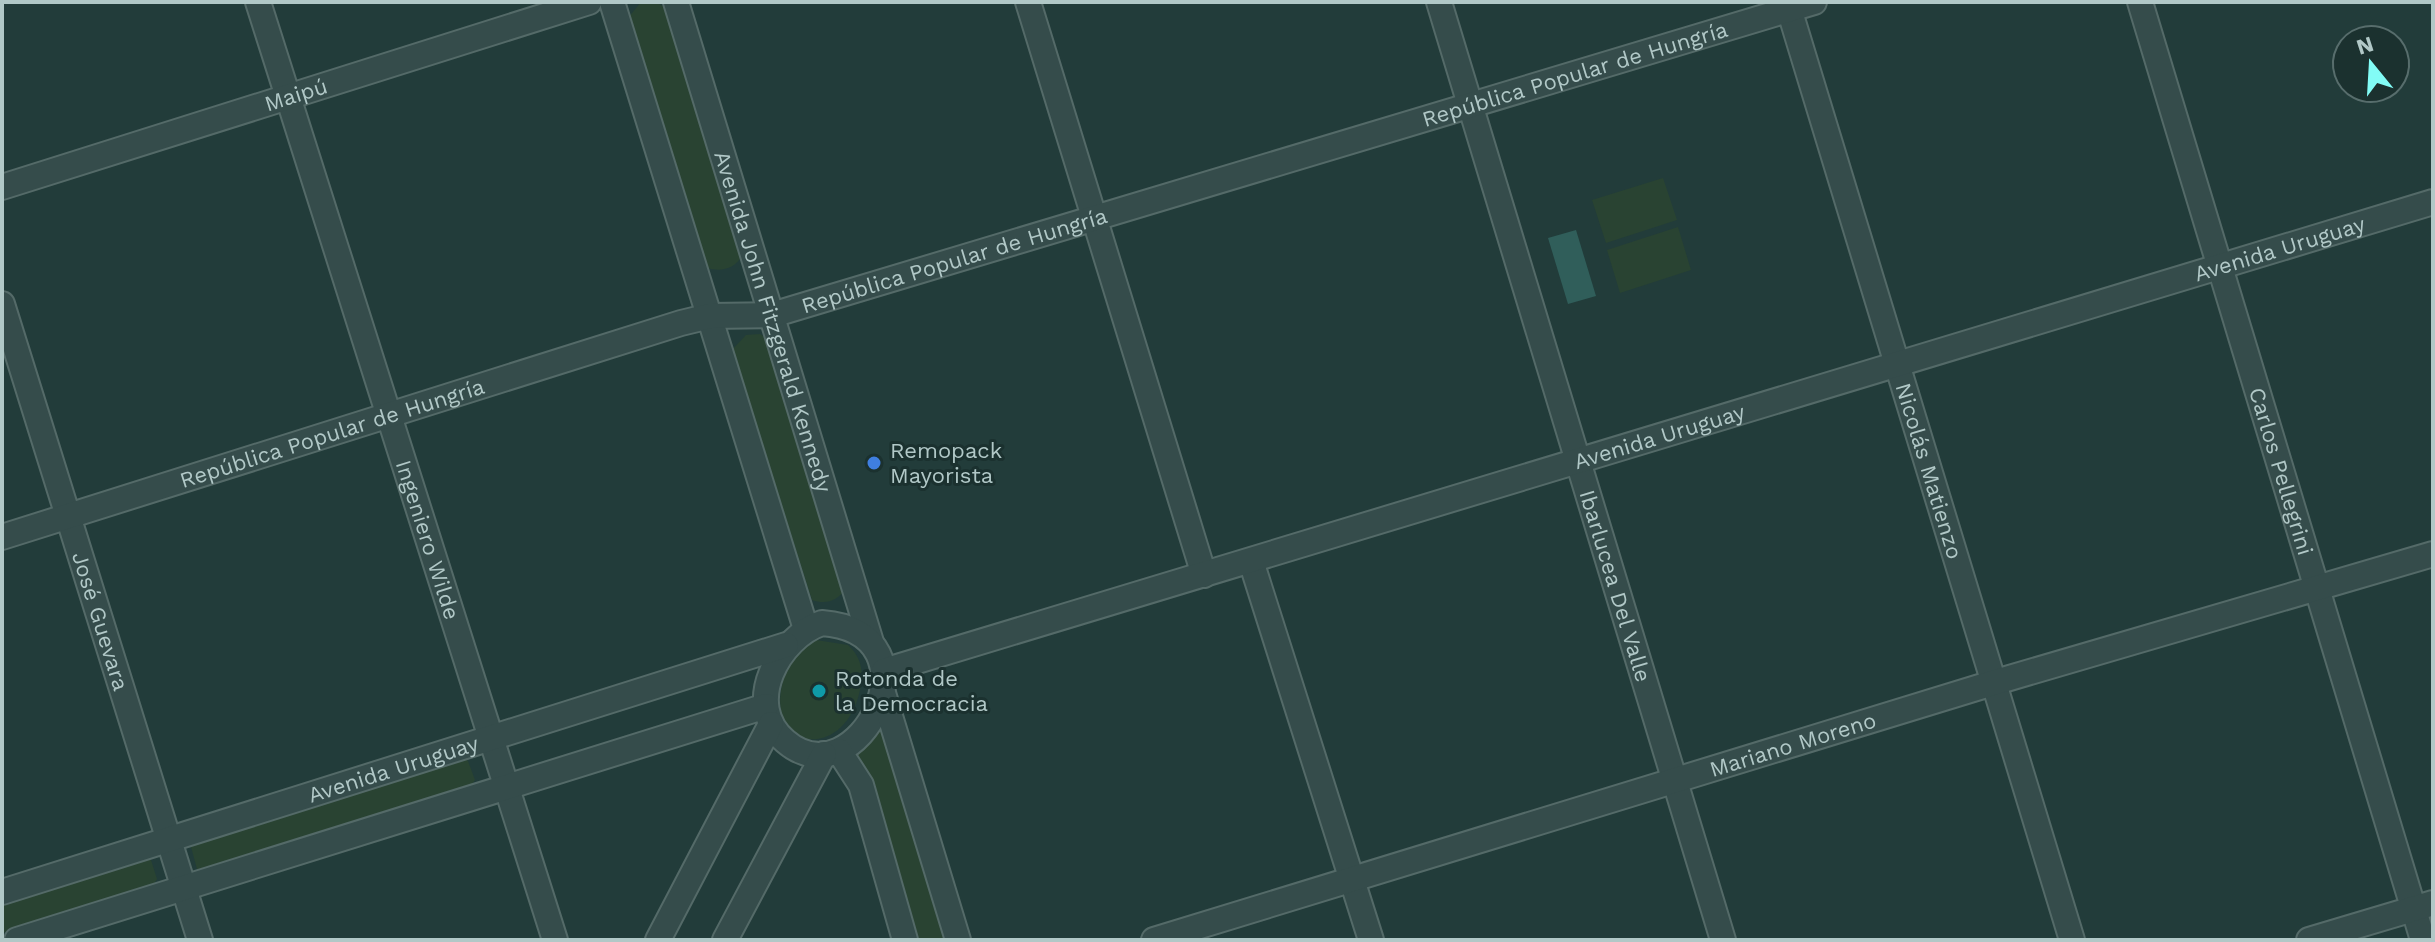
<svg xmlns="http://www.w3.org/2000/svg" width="2435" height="942" font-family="'Work Sans',sans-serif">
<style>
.green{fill:#294332}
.water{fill:#305e5a}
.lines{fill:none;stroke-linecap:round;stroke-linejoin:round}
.minor-casing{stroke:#546a68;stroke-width:28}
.minor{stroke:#354c4b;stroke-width:24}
.shop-dot{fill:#3f7fe0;stroke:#1b312f;stroke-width:3}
.culture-dot{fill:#0f9aa8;stroke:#1b312f;stroke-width:3}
.labels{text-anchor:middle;stroke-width:6;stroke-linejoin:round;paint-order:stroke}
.street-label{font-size:22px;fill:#b1c8c7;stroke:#1b312f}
.poi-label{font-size:22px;fill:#b1c8c7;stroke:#1b312f;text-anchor:start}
</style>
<rect width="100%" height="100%" fill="#223c3a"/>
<path class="green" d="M641 2H656L664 7 742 256C734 269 722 272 707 268L628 18Z
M1663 178 1677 220 1606 243 1592 200Z
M1678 227 1691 270 1620 293 1607 250Z
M760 334 768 339 846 588C838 601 826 605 812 600L732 350 746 335Z
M816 640 848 645C862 658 864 673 860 690 845 762 764 752 783 681 788 663 797 646 816 640Z
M880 728 946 940H915L856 753 874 729Z
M462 756 468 761 475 780 472 784 205 871 197 869 191 847 195 840Z
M145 855 151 860 157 879 154 884 2 933V900Z"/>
<path class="water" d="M1576 230 1596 296 1568 304 1548 238Z"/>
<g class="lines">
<g class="minor-casing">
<g id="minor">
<path id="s1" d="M258 2 555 940"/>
<path d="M612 2 806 629"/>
<path id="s2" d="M676 2 871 642"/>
<path d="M1028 2 1204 575"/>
<path id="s3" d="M1439 2 1723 940"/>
<path id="s4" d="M1787 2 2072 940"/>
<path id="s5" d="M2140 2 2423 940"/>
<path id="s6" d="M2 187 589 2"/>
<path id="s7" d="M2 304 200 940"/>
<path id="s8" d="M2 537 681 323 710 316 772 315 1814 2"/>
<path d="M1251 561 1371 940"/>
<path d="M822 623C945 632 857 804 785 741 742 704 779 637 822 623Z"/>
<path id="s9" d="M884 671 2433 202"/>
<path d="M883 693 958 940"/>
<path d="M839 751 861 785 905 940"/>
<path id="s10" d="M2 892 786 645"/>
<path d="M17 940 766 706"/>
<path d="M658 940 771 724"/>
<path d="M725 940 824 754"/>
<path id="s11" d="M1154 940 1996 682 2433 554"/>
<path d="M2309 940 2433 903"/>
</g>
</g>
<use href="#minor" class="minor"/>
</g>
<circle class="shop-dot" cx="874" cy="463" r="8"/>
<circle class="culture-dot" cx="819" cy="691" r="8"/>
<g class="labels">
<g class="street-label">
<text dy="8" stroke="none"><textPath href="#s8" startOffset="1642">República Popular de Hungría</textPath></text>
<text dy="8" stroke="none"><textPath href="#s6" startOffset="308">Maipú</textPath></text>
<text dy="8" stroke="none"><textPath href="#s9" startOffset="1458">Avenida Uruguay</textPath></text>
<text dy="8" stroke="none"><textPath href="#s8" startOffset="994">República Popular de Hungría</textPath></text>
<text dy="8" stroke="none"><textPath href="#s2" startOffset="334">Avenida John Fitzgerald Kennedy</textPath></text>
<text dy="8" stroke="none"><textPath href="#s8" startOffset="346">República Popular de Hungría</textPath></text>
<text dy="8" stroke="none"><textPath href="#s9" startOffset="810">Avenida Uruguay</textPath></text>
<text dy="8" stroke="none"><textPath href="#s4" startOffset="490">Nicolás Matienzo</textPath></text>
<text dy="8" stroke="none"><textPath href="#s5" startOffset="490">Carlos Pellegrini</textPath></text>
<text dy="8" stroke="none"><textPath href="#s1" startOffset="564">Ingeniero Wilde</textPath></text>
<text dy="8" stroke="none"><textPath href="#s3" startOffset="610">Ibarlucea Del Valle</textPath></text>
<text dy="8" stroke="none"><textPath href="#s7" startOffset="332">José Guevara</textPath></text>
<text dy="8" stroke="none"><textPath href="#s11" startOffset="668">Mariano Moreno</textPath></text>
<text dy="8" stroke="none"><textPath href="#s10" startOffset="410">Avenida Uruguay</textPath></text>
</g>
<g class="poi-label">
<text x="890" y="458">Remopack<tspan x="890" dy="25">Mayorista</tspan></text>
<text x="835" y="686">Rotonda de<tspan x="835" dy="25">la Democracia</tspan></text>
</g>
</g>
<rect width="2435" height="942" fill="none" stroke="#b1c8c7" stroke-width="8"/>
<g transform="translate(2371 64) rotate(342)"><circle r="38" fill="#1b312f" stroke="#576d6c" stroke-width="2"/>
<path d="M0-6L14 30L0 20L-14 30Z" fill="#82fcf6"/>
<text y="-12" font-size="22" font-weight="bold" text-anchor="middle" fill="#b1c8c7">N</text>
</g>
</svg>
